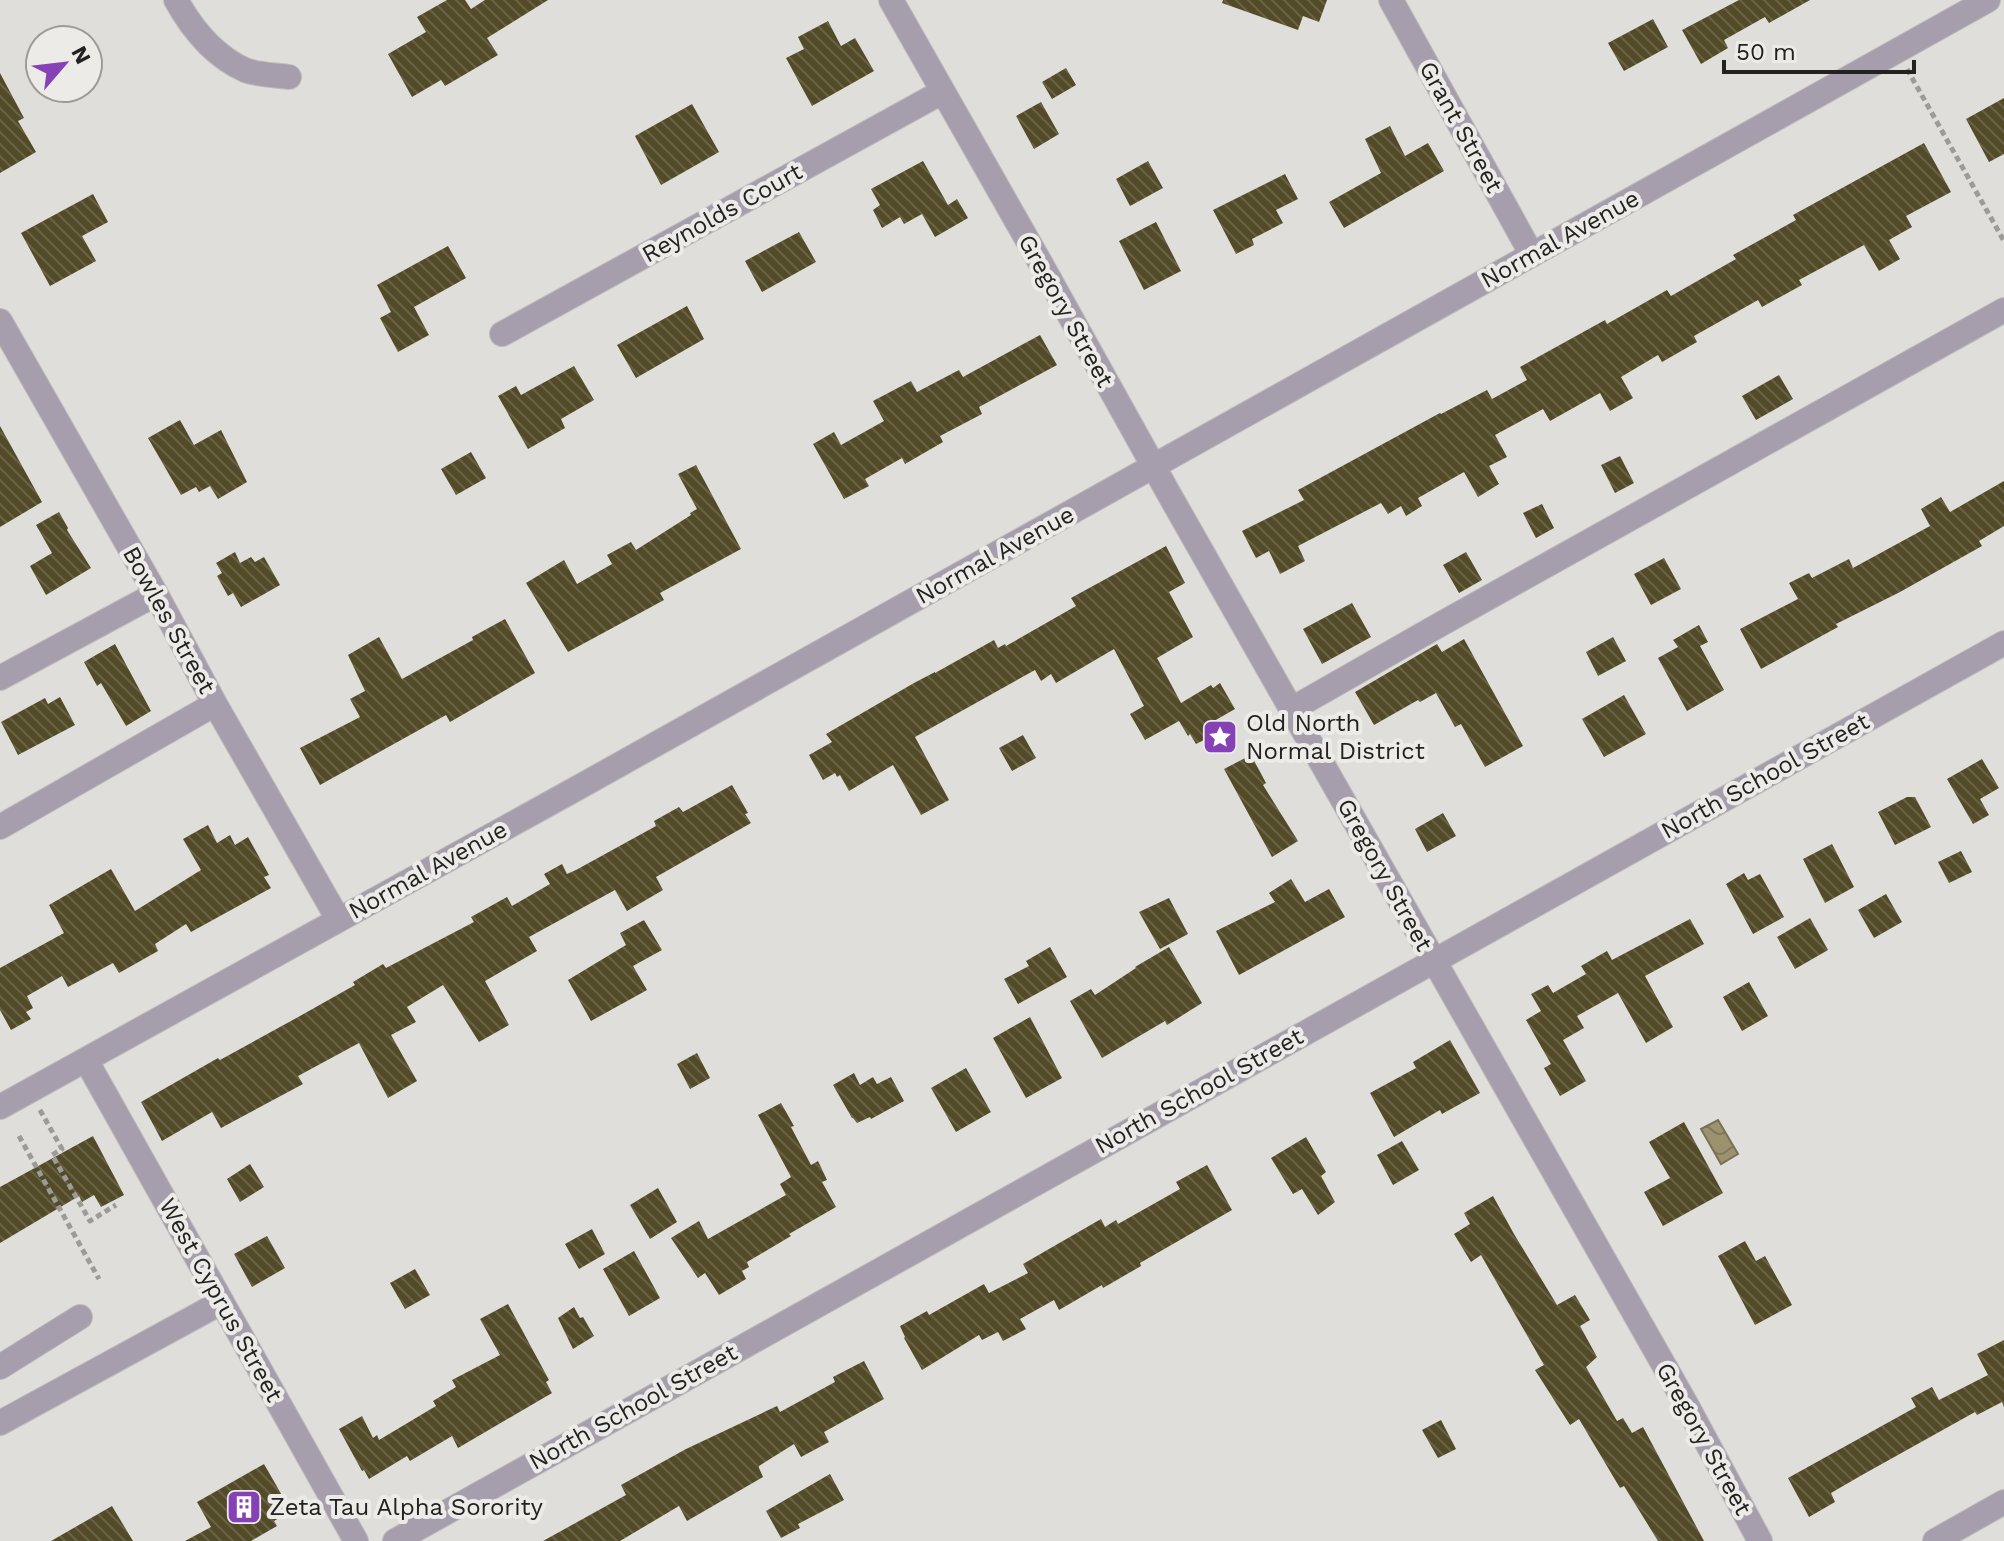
<svg xmlns="http://www.w3.org/2000/svg" width="2004" height="1541" font-family="'Work Sans',sans-serif">
<style>
.water{fill:url(#water-waves);stroke:#787157;stroke-width:2}
.building{fill:url(#building-back-hatch)}
.lines{fill:none;stroke-linecap:round;stroke-linejoin:round}
.minor-casing{stroke:#bdbcb9;stroke-width:26}
.path{stroke:#9c9b98;stroke-width:5;stroke-dasharray:6 4;stroke-linecap:butt}
.minor{stroke:#a69ead;stroke-width:24}
.labels{text-anchor:middle;stroke-width:8;stroke-linejoin:round;paint-order:stroke}
.street-label{font-size:24px;fill:#232221;stroke:#ecebe7}
.poi-label{font-size:24px;fill:#232221;stroke:#ecebe7;text-anchor:start}
</style>
<defs>
<pattern id="water-waves" width="16" height="10" patternUnits="userSpaceOnUse" patternTransform="scale(2)"><rect width="16" height="10" fill="#9c936e"/><path d="M0 5q4-4 8 0t8 0" fill="none" stroke="#7f785a"/></pattern>
<pattern id="building-back-hatch" width="6" height="6" patternUnits="userSpaceOnUse" patternTransform="scale(2)"><rect width="6" height="6" fill="#534b28"/><path d="M-1 5l2 2M0 0l6 6M5-1l2 2" fill="none" stroke="#686246"/></pattern>
</defs>
<rect width="100%" height="100%" fill="#dfdeda"/>
<path class="water" d="M1718 1120 1738 1154 1721 1164 1701 1129Z"/>
<path class="building" d="M447 0H465L471 9 485 0H548L487 38 498 55 445 86 441 80 412 97 388 54 426 32 417 17Z
M1223 0H1327L1319 22 1303 16 1298 30 1222 3Z
M1739 0H1810L1769 23 1765 17 1724 40 1728 48 1701 64 1682 30Z
M1653 19 1668 47 1624 71 1608 43Z
M828 21 841 46 855 38 874 71 812 106 786 58 804 49 798 37Z
M1066 68 1076 85 1052 99 1042 82Z
M0 73 24 118 18 121 36 152 0 173Z
M2004 98V154L1989 162 1966 119Z
M1041 102 1059 134 1034 149 1016 116Z
M692 104 719 152 661 185 635 136Z
M1390 126 1405 156 1428 143 1444 171 1344 228 1329 202 1381 173 1365 139Z
M1924 143 1951 192 1906 216 1912 227 1889 240 1900 259 1879 271 1864 245 1799 280 1802 285 1762 307 1758 300 1694 336 1697 342 1662 362 1658 355 1621 377 1633 398 1610 411 1600 393 1550 421 1543 409 1495 435 1507 457 1489 466 1499 484 1478 497 1464 472 1418 498 1422 506 1406 516 1401 506 1388 514 1381 503 1298 546 1305 561 1280 574 1269 551 1256 558 1242 531 1304 500 1298 490 1440 413 1441 414 1487 390 1492 399 1527 380 1520 367 1605 320 1607 324 1667 290 1671 296 1736 259 1733 255 1796 220 1793 215Z
M923 161 948 205 957 199 968 218 935 237 922 214 904 224 900 217 882 228 873 210 880 205 871 189Z
M1148 161 1163 188 1130 206 1116 179Z
M1285 174 1298 199 1276 210 1283 223 1252 239 1254 245 1236 254 1213 210Z
M93 194 108 222 82 236 96 261 50 286 21 233Z
M1156 222 1181 271 1144 290 1119 241Z
M799 232 816 262 762 292 745 261Z
M448 246 466 278 414 307 429 335 398 352 380 318 391 312 377 285Z
M687 306 704 339 636 378 617 345Z
M1040 335 1057 365 979 407 982 414 940 436 943 442 905 464 902 458 865 479 869 486 844 499 813 444 834 432 841 445 884 421 873 401 911 381 917 392 959 370 963 377Z
M574 366 594 400 561 419 565 428 528 449 498 396 516 386 521 395Z
M1779 375 1793 399 1756 420 1742 396Z
M180 420 194 445 221 430 247 482 218 499 210 486 199 492 196 487 181 495 148 438Z
M0 426 42 502 0 527Z
M471 452 486 478 456 495 441 469Z
M1620 456 1634 483 1615 493 1601 465Z
M696 465 741 549 660 593 664 600 568 652 526 583 564 560 577 584 612 564 607 555 631 542 636 550 691 515 690 513 697 509 678 474Z
M2004 481V526L1979 541 1982 546 1900 592 1836 624 1838 627 1761 669 1740 629 1798 599 1789 583 1809 573 1812 578 1849 559 1853 568 1930 526 1921 509 1941 497 1950 512Z
M1542 504 1554 528 1536 538 1523 513Z
M59 512 68 528 67 530 91 568 46 595 30 566 52 553 36 525Z
M1166 546 1185 583 1169 592 1193 637 1157 658 1181 703 1211 685 1213 688 1220 683 1235 709 1214 721 1220 732 1196 744 1190 734 1188 736 1179 721 1145 740 1130 714 1144 706 1114 649 1056 683 1051 674 1041 681 1035 670 915 737 949 800 921 815 893 765 849 791 840 775 837 777 835 773 823 780 809 755 832 742 826 734 914 683 935 672V673L994 640 998 648 1005 644 1006 646 1076 606 1071 598Z
M235 552 240 563 251 557 255 562 264 557 280 585 241 607 233 593 228 596 217 576 222 573 216 563Z
M1466 552 1482 580 1459 593 1443 565Z
M1664 558 1681 589 1651 605 1634 574Z
M1352 603 1371 637 1322 664 1303 629Z
M505 619 535 673 450 722 446 715 320 785 300 748 360 717 350 699 365 691 348 655 379 637 402 679 473 640 472 637Z
M1699 625 1708 642 1700 646 1724 690 1687 711 1658 658 1678 647 1673 640Z
M1613 637 1626 661 1598 676 1586 652Z
M1464 639 1523 746 1485 767 1461 724 1455 727 1436 693 1420 702 1418 700 1374 725 1355 692 1437 644 1442 652Z
M115 644 151 711 126 726 101 683 97 686 84 662Z
M1624 695 1646 734 1604 757 1582 719Z
M60 697 75 725 18 755 1 722 45 698 48 704Z
M1023 735 1036 758 1012 771 999 748Z
M1251 755 1266 783 1263 785 1298 841 1272 857 1224 769Z
M1982 759 1999 788 1980 799 1989 815 1973 824 1947 779Z
M732 785 748 813 745 814 751 823 656 877 663 890 627 911 615 890 529 937 537 951 485 981 509 1025 479 1042 443 985 407 1007 416 1022 391 1035 417 1081 388 1098 359 1043 298 1076 303 1084 221 1128 212 1112 162 1141 141 1102 218 1058 220 1060 300 1016 355 985 353 982 383 964 386 968 474 922 471 917 507 897 512 906 550 884 544 874 562 864 567 874 576 870 656 826 654 821 679 807 683 812Z
M1907 797H1915L1931 827 1895 845 1878 812Z
M1443 813 1456 836 1427 852 1415 829Z
M208 825 217 843 230 835 235 845 248 837 269 875 264 877 271 888 191 932 186 924 155 944 158 951 119 973 113 963 68 987 62 976 27 996 33 1008 26 1012 31 1019 11 1030 0 1010V968L64 933 49 905 111 869 135 911 201 870 183 839Z
M1832 844 1854 887 1825 903 1803 859Z
M1961 851 1972 872 1949 883 1938 862Z
M1744 873 1748 880 1760 874 1784 917 1753 934 1726 884Z
M1291 879 1305 902 1329 889 1345 917 1239 975 1216 931 1275 902 1269 893Z
M1886 894 1902 922 1874 938 1858 910Z
M1169 898 1188 934 1160 949 1139 912Z
M1810 918 1828 950 1795 969 1777 937Z
M1690 919 1704 944 1645 976 1673 1027 1646 1043 1618 993 1577 1016 1584 1028 1563 1040 1586 1081 1560 1096 1544 1068 1551 1064 1526 1020 1541 1011 1531 994 1548 985 1553 993 1586 974 1581 966 1607 951 1612 960Z
M644 920 662 950 633 966 647 990 591 1021 568 980 626 945 620 933Z
M1050 947 1067 977 1018 1004 1004 979 1029 966 1026 961Z
M1169 947 1202 1003 1167 1025 1165 1021 1102 1058 1070 1001 1091 989 1095 995 1136 968 1135 967Z
M1749 982 1768 1016 1742 1031 1723 997Z
M1030 1017 1062 1078 1026 1098 993 1038Z
M1450 1040 1480 1093 1442 1114 1440 1110 1394 1137 1370 1093 1416 1068 1413 1062Z
M697 1053 710 1078 690 1089 677 1064Z
M966 1068 991 1112 956 1132 931 1088Z
M854 1073 860 1085 873 1077 877 1084 891 1077 904 1101 871 1119 870 1117 857 1123 853 1118H852L833 1085Z
M781 1103 794 1126 791 1127 811 1165 818 1161 827 1180 822 1182 836 1207 789 1234 791 1236 747 1262 749 1267 742 1271 746 1279 719 1295 705 1273 698 1278 671 1238 699 1221 708 1239 786 1195 780 1184 791 1177 758 1115Z
M1684 1122 1723 1193 1663 1226 1644 1192 1670 1178 1649 1142Z
M93 1136 124 1195 101 1207 94 1195 82 1202 79 1196 0 1243V1187Z
M1306 1137 1326 1172 1321 1176 1335 1202 1318 1215 1302 1189 1293 1194 1271 1158Z
M1402 1141 1419 1170 1393 1185 1377 1155Z
M250 1164 264 1187 240 1202 227 1179Z
M1207 1165 1232 1210 1140 1263 1141 1266 1103 1288 1102 1285 1059 1310 1054 1300 1020 1319 1026 1329 1003 1341 998 1332 982 1340 979 1335 922 1370 904 1338 905 1337 900 1326 927 1311 929 1315 984 1284 989 1293 1028 1273 1023 1264 1101 1219 1105 1227 1116 1220 1118 1224 1180 1189 1176 1182Z
M658 1188 677 1222 650 1239 630 1205Z
M1493 1196 1514 1234 1557 1305 1575 1295 1590 1320 1580 1326 1597 1357 1586 1367 1617 1421 1623 1418 1632 1433 1643 1427 1704 1541H1658L1624 1486 1620 1488 1579 1419 1570 1425 1535 1370 1544 1365 1481 1255 1471 1262 1454 1234 1470 1224 1464 1213Z
M592 1229 605 1254 579 1269 565 1244Z
M267 1236 285 1268 252 1287 234 1254Z
M1745 1241 1756 1261 1765 1256 1792 1305 1755 1325 1718 1256Z
M634 1251 660 1298 629 1316 603 1269Z
M415 1269 430 1295 405 1309 390 1283Z
M508 1304 549 1380 546 1382 552 1393 458 1448 452 1436 410 1461 407 1456 369 1479 364 1470 362 1471 339 1429 362 1416 373 1438 377 1435 379 1440 436 1406 433 1401 456 1387 452 1380 500 1355 480 1319Z
M574 1307 580 1318 583 1317 594 1336 573 1349 558 1318Z
M2004 1340V1407L2002 1402 1977 1415 1975 1412 1862 1475 1831 1493 1835 1502 1809 1517 1788 1478 1916 1407 1911 1398 1932 1387 1939 1400 1988 1375 1977 1354Z
M864 1361 884 1399 824 1432 829 1442 801 1457 794 1444 759 1466V1468L763 1477 687 1521 679 1506 620 1541H543L626 1495 621 1485 686 1449 777 1406 780 1412 835 1382 833 1377Z
M1441 1420 1456 1449 1438 1458 1422 1430Z
M264 1464 291 1511 274 1521 277 1526 251 1541H185L211 1527 197 1502Z
M830 1474 844 1500 798 1524 800 1528 781 1538 766 1511Z
M112 1506 133 1541H51Z"/>
<g class="lines">
<g class="minor-casing">
<path id="minor" d="M176 0C192 29 214 56 245 70 258 75 275 75 289 77
M891 0 1041 264 1169 494 1686 1404 1760 1541
M1391 0 1532 255
M0 321 156 594 215 704 338 919
M502 334 942 92
M0 678 156 594
M1292 709 1441 624 2004 310
M0 827 215 704
M86 1060 356 1541
M0 1107 572 791 1988 0
M0 1367 80 1317
M0 1423 222 1302
M395 1541 2004 643
M1935 1541 2004 1502"/>
</g>
<path class="path" d="M1907 69 2004 241
M40 1110 62 1149 52 1155 90 1221 116 1205
M19 1136 99 1279"/>
<use href="#minor" class="minor"/>
</g>
<defs>
<g id="sight-square" transform="scale(1.8)"><rect x="-9" y="-9" width="18" height="18" rx="4" fill="#8541b5" stroke="#ecebe7"/><path d="M0-6L1.8-2.2L6-1.7L2.9 1.2L3.7 5.4L0 3.3L-3.7 5.4L-2.9 1.2L-6-1.7L-1.8-2.2Z" fill="#fff"/></g>
<g id="building-square" transform="scale(1.8)"><rect x="-9" y="-9" width="18" height="18" rx="4" fill="#8541b5" stroke="#ecebe7"/><path d="M-4-6H4V6H1V3H-1V6H-4ZM-2.5-4.3h1.7v1.8h-1.7ZM.8-4.3h1.7v1.8H.8ZM-2.5-1h1.7V.8h-1.7ZM.8-1h1.7V.8H.8Z" fill="#fff"/></g>
</defs>
<g fill-rule="evenodd">
<use href="#sight-square" x="1220" y="737"/>
<use href="#building-square" x="244" y="1507"/>
</g>
<g class="labels">
<g class="street-label">
<text transform="translate(1461 127) rotate(61)" y="8">Grant Street</text>
<text transform="translate(722 213) rotate(-29)" y="8">Reynolds Court</text>
<text transform="translate(1560 239) rotate(-29)" y="8">Normal Avenue</text>
<text transform="translate(1066 311) rotate(61)" y="8">Gregory Street</text>
<text transform="translate(995 555) rotate(-29)" y="8">Normal Avenue</text>
<text transform="translate(169 620) rotate(61)" y="8">Bowles Street</text>
<text transform="translate(1765 776) rotate(-29)" y="8">North School Street</text>
<text transform="translate(428 870) rotate(-29)" y="8">Normal Avenue</text>
<text transform="translate(1385 875) rotate(61)" y="8">Gregory Street</text>
<text transform="translate(1199 1091) rotate(-29)" y="8">North School Street</text>
<text transform="translate(221 1300) rotate(61)" y="8">West Cyprus Street</text>
<text transform="translate(633 1407) rotate(-29)" y="8">North School Street</text>
<text transform="translate(1704 1439) rotate(61)" y="8">Gregory Street</text>
</g>
<g class="poi-label">
<text x="1246" y="731">Old North<tspan x="1246" dy="28">Normal District</tspan></text>
<text x="270" y="1515">Ζeta Tau Alpha Sorority</text>
</g>
</g>
<g transform="translate(64 64) rotate(62)"><circle r="38" fill="#ecebe7" stroke="#9c9b98" stroke-width="2"/>
<path d="M0-6L14 30L0 20L-14 30Z" fill="#8541b5"/>
<text y="-12" font-size="22" font-weight="bold" text-anchor="middle" fill="#232221">N</text>
</g>
<path d="M1724 60v12h190v-12" fill="none" stroke="#232221" stroke-width="4"/>
<text x="1736" y="60" font-size="24" fill="#232221" stroke="#ecebe7" stroke-width="6" paint-order="stroke">50 m</text>
</svg>
